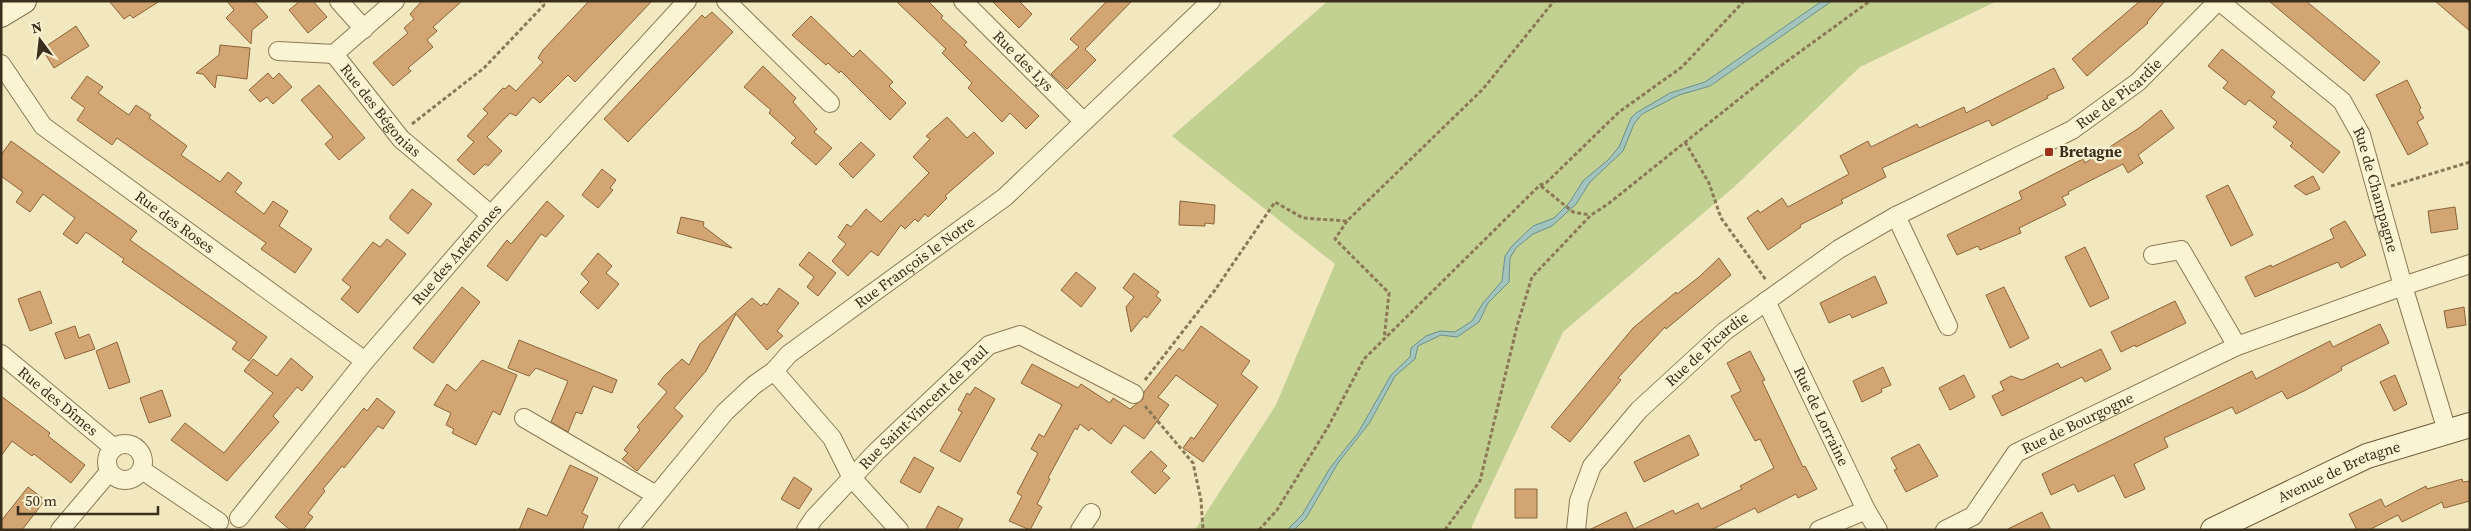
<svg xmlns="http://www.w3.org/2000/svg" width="2471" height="531" font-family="'Source Serif 4',serif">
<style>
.green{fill:#c2d092}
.water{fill:#a3c3bd;stroke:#69918c}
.building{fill:#d2a572;stroke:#8d643a}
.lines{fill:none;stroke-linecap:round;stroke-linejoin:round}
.street-casing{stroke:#8b7956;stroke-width:20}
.secondary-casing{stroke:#6d5939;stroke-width:26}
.path{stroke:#8b7956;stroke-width:3;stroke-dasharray:4 2.5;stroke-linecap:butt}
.street{stroke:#fbf4d3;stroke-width:18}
.secondary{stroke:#fbf4d3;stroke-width:24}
.poi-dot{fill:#9f2f21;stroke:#f8f1d0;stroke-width:2}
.labels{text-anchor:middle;stroke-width:5;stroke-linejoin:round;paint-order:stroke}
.street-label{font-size:15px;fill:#3a2e1c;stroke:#f8f1d0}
.poi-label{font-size:15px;font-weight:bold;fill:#3a2e1c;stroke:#f8f1d0;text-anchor:start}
</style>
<rect width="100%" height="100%" fill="#f1e8bf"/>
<path class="green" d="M1328 1H1997L1860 67 1733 188 1563 332 1472 526V530H1195L1276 405 1335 264 1172 136Z"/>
<path class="water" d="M1822 1H1832L1710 86 1679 95 1642 114 1634 124 1623 151 1590 182 1576 204 1552 226 1533 234 1516 248 1510 258 1509 282 1488 303 1479 322 1457 337 1441 335 1418 346 1415 359 1395 376 1370 422 1338 463 1306 518 1294 530H1287L1302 515 1330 468 1358 433 1391 375 1410 357 1411 348 1426 336 1440 331 1455 332 1472 321 1483 303 1502 281 1505 256 1512 246 1533 226 1554 218 1569 203 1583 181 1608 160 1619 147 1631 118 1636 113 1670 93 1705 82Z"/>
<path class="building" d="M109 1H160L133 18 130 15 124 19Z
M227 1H254L268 17 252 30 251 44 226 18 234 10Z
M300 1H313L327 17 308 33 289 10Z
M422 1H462L433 27 437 31 427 40 433 47 408 68 411 71 393 86 373 63 408 33 404 28 414 19 410 14Z
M589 1H652L575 82 568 75 540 103 533 97 516 116 510 113 487 137 502 151 488 166 485 164 474 175 457 160 474 142 467 136 488 113 483 109 503 88 505 89 509 85 516 91 543 62 538 58 543 50Z
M896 1H928L943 16 941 18 967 42 964 45 1039 116 1026 129 1010 113 1002 122 968 88 972 83 942 53 946 49Z
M992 1H1019L1032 14 1019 28Z
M1107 1H1132L1085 49 1096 60 1067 89 1051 74 1079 47 1070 39Z
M2140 1H2165L2147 22 2148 23 2087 76 2072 59Z
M2269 1H2306L2380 62 2364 81Z
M2435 1H2470V31Z
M712 12 733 32 628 142 604 119 702 15 705 18Z
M811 16 853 57 860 50 893 82 889 86 906 103 890 120 841 71 839 73 828 63 826 65 792 35Z
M76 26 89 46 54 68 42 49Z
M220 45 250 48 247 79 217 75 215 88 203 74 196 73 219 55Z
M2222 49 2275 92 2271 97 2340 152 2323 173 2290 146 2293 143 2273 127 2277 122 2249 100 2245 105 2223 88 2228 82 2208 66Z
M763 66 796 98 793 102 817 129 814 132 832 148 816 165 791 143 796 138 769 113 771 110 744 87Z
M2054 68 2064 88 2047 96 2048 98 1992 126 1989 120 1882 168 1886 177 1841 200 1843 203 1800 225 1801 227 1768 250 1747 218 1758 210 1760 213 1782 198 1788 207 1849 174 1840 156 1868 141 1871 147 1917 124 1919 128 1964 107 1966 113Z
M268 73 273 79 279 73 292 87 273 104 267 97 260 102 249 90Z
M87 76 103 87 98 93 129 115 136 105 151 115 149 118 187 146 181 155 220 182 228 172 242 183 235 192 264 214 273 201 288 211 279 226 312 249 295 273 261 249 266 243 117 138 112 145 77 120 85 108 71 98Z
M2407 80 2421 108 2419 110 2424 118 2417 122 2428 144 2408 155 2376 95Z
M319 85 365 138 339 160 325 144 333 137 301 100Z
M2161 110 2174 128 2138 155 2143 163 2128 173 2123 164 2068 192 2069 194 2062 197 2066 205 2019 228 2021 233 1980 250 1978 246 1957 255 1947 235 2022 199 2019 192 2083 159 2085 163 2139 128Z
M947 117 967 138 974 132 994 153 945 196 947 198 928 217 925 214 918 222 915 219 905 229 901 225 878 256 871 251 848 276 832 261 846 244 838 237 847 224 851 227 866 209 881 222 929 173 913 157 930 139 926 136Z
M11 141 137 231 130 240 267 337 249 361 232 349 237 342 122 262 124 259 86 232 77 244 63 234 75 218 43 194 30 212 16 202 23 192 1 176V155Z
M861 142 875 155 853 178 839 164Z
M602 169 616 180 610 188 613 190 598 208 582 195Z
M2313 176 2320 189 2306 195 2294 186Z
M2228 185 2253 235 2231 246 2206 196Z
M412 189 432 204 408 234 390 219V216Z
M547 201 564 216 546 237 541 234 507 281 487 266 507 240 511 244Z
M1180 201 1215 205 1214 224 1205 223V226L1179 225Z
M2455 207 2458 229 2431 233 2428 211Z
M681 217 704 222 703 226 732 248 677 233Z
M2345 221 2366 255 2341 268 2338 262 2255 297 2245 277 2271 265 2272 267 2334 238 2330 229Z
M387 239 406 254 358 313 341 299 351 287 342 280 373 242 380 247Z
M2085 247 2109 298 2090 307 2065 257Z
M809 252 836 273 818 296 807 287 814 277 799 265Z
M598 253 612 266 606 273 619 284 598 309 580 292 589 282 581 274Z
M1719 258 1731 275 1666 329 1665 327 1618 378 1621 380 1570 442 1551 427 1633 328 1676 292 1677 294 1699 277Z
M1076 272 1096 288 1081 307 1061 290Z
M1134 273 1159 292 1156 296 1161 300 1147 318 1144 316 1131 332 1126 307 1134 297 1123 288Z
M1875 276 1887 303 1852 318 1850 314 1829 323 1820 303Z
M462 287 480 302 433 363 413 348Z
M2004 287 2029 338 2010 348 1986 295Z
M779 288 799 303 777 331 783 336 767 350 736 314 706 371 674 408 683 416 637 471 622 459 628 453 624 450 640 430 637 427 667 392 658 384 665 375 682 359 689 365 700 344 752 298 761 306 764 303 767 305Z
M40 291 52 323 30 331 18 299Z
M2175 301 2186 323 2136 347 2135 345 2121 352 2111 332Z
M2464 307 2466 325 2447 328 2444 311Z
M2380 324 2389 343 2341 367 2342 370 2306 390 2287 399 2282 391 2236 414 2232 407 2164 438 2168 447 2134 464 2145 489 2125 498 2114 475 2078 492 2074 484 2051 495 2042 474 2252 371 2256 379 2330 341 2333 347Z
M75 326 79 338 89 334 95 349 65 359 55 333Z
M1201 326 1250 361 1241 374 1258 387 1203 462 1183 448 1191 437 1194 439 1218 405 1176 375 1158 397 1169 405 1144 439 1124 425 1111 444 1091 428 1089 431 1080 424 1077 430 1075 428 1048 478 1050 479 1037 504 1042 507 1030 530 1009 521 1022 496 1017 493 1038 453 1031 449 1039 434 1044 437 1062 405 1021 383 1032 364 1078 388 1081 384 1110 403 1113 398 1130 409 1143 399 1144 392 1179 348 1183 351Z
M519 340 617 380 612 393 593 386 582 414 576 412 568 432 551 422 568 381 536 368 529 376 508 368Z
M117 342 130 382 109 389 96 351Z
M2101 349 2111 369 2085 382 2082 377 2002 416 1992 396 2004 390 2000 382 2011 376 2022 380 2058 363 2061 368Z
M1750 351 1765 380 1762 381 1803 467 1805 466 1817 489 1798 498 1796 494 1758 513 1755 508 1711 530H1589L1626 512 1634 529 1673 510 1675 514 1698 503 1701 509 1742 489 1740 486 1774 468 1760 439 1755 441 1731 396 1741 391 1727 363Z
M291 358 313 377 302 391 297 387 273 416 279 422 227 481 171 440 185 423 224 453 273 393 244 371 253 359 277 376Z
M482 360 517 375 500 415 493 411 476 445 452 433 454 429 446 425 451 413 434 405 447 384 456 391Z
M1883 367 1891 385 1881 389 1882 392 1862 402 1853 381Z
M1964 375 1975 397 1950 410 1939 388Z
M2395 375 2407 404 2394 411 2380 382Z
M975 387 995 399 960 462 940 451 962 412 958 410 967 393 970 395Z
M162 390 171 416 149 423 140 398Z
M1 396 50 433 48 436 85 465 71 483 34 454 32 456 12 441 1 456Z
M377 398 395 412 383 429 378 426 344 468 342 466 323 489 325 491 308 513 313 517 303 530H290L275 517 364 408 367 411Z
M1689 435 1699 455 1644 482 1634 462Z
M1919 444 1938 476 1906 492 1894 470 1897 469 1891 458Z
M1151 451 1167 466 1162 471 1170 478 1155 494 1131 472Z
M914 457 934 468 920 493 900 482Z
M570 465 598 478 582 513 588 516 582 530H519L528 508 547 516Z
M794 477 812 489 799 509 781 499Z
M2462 479 2463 482 2470 481V501L2444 508 2442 502 2402 522 2398 515 2369 530H2357L2349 514 2381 499 2385 507 2426 486 2427 489Z
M28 487 45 500 22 530H1V521Z
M1515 489H1537V518H1515Z
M938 506 963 519 957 530H925Z
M2042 512 2051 530H2006Z"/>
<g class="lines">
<g class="street-casing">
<g id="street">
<path d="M339 1 364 29"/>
<path id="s1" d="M395 1 334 54 401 139 491 215"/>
<path d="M726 1 830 103"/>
<path id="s2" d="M963 1 1083 121"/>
<path id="s3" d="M2219 1 2342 101 2361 135 2403 286 2447 431"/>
<path d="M278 51 334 54"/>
<path id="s4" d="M1 64 43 126 365 361"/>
<path d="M1896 216 1948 326"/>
<path d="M2153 255 2181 250 2237 346"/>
<path id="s5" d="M1766 301 1866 510 1878 530"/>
<path id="s6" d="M1 354 114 448"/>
<path d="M774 371 832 438 852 478 899 530"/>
<path d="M524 418 656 495"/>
<circle cx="125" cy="462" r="18"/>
<path d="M142 470 219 522"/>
<path id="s7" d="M239 518 365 361 491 215 687 1"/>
<path d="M60 530 109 472"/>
<path id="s8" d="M628 530 725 412 754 385 774 371 789 354 1005 197 1211 1"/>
<path id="s9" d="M806 530 814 518 876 452 989 345 1020 335 1134 394"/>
<path d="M1080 530 1091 513"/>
<path id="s10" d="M1576 530 1579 501 1592 466 1639 410 1725 331 1839 249 1896 216 2072 130 2138 82 2218 1"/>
<path d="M1819 530 1866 510"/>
<path id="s11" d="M1945 530 1973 516 2016 453 2237 346 2403 286 2470 264"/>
</g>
</g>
<g class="secondary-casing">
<g id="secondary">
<path d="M1 15 24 1"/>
<path id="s12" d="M2213 530 2367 456 2470 425"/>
</g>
</g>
<path class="path" d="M412 124 484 68 544 5 540 1
M1685 142 1709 183 1721 218 1766 280
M1541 186 1573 212 1590 215
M2391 186 2470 162
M1347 221 1335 239 1389 293 1384 340
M1145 380 1215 290 1275 202 1303 218 1347 221 1483 89 1554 1
M1145 406 1193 463 1201 500 1203 530
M1259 530 1277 510 1328 427 1364 359 1540 185 1546 183 1619 112 1682 67 1744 1
M1445 530 1480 481 1517 326 1532 277 1591 215 1608 204 1779 67 1870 1"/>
<use href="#street" class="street"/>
<use href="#secondary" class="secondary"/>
</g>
<rect class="poi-dot" x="2044" y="147" width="10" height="10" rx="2.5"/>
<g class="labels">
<g class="street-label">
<text dy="5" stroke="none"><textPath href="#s2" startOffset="85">Rue des Lys</textPath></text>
<text dy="5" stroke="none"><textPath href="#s10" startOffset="718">Rue de Picardie</textPath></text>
<text dy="5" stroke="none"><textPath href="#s1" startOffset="154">Rue des Bégonias</textPath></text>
<text dy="5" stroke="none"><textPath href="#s3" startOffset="254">Rue de Champagne</textPath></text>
<text dy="5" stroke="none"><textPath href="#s4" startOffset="238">Rue des Roses</textPath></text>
<text dy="5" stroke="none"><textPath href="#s7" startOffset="342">Rue des Anémones</textPath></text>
<text dy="5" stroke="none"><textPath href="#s8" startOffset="395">Rue François le Notre</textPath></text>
<text dy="5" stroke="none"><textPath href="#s10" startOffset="231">Rue de Picardie</textPath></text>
<text dy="5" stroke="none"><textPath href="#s6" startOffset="74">Rue des Dîmes</textPath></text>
<text dy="5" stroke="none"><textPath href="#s9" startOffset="170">Rue Saint-Vincent de Paul</textPath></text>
<text dy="5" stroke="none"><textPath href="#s5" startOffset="128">Rue de Lorraine</textPath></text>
<text dy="5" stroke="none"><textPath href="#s11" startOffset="176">Rue de Bourgogne</textPath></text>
<text dy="5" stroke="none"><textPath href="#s12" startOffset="139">Avenue de Bretagne</textPath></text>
</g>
<g class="poi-label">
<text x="2059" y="157">Bretagne</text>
</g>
</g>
<rect width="2471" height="531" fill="none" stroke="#3a2e1c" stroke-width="5"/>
<g transform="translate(40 40) rotate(345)" stroke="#f8f1d0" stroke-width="4" paint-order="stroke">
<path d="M0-4L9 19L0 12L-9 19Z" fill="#3a2e1c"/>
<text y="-8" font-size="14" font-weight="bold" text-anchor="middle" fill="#3a2e1c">N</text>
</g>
<path d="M18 506v8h140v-8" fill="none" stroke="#3a2e1c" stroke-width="2.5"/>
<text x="25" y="506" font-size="15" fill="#3a2e1c" stroke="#f8f1d0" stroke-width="4" paint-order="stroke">50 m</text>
</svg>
